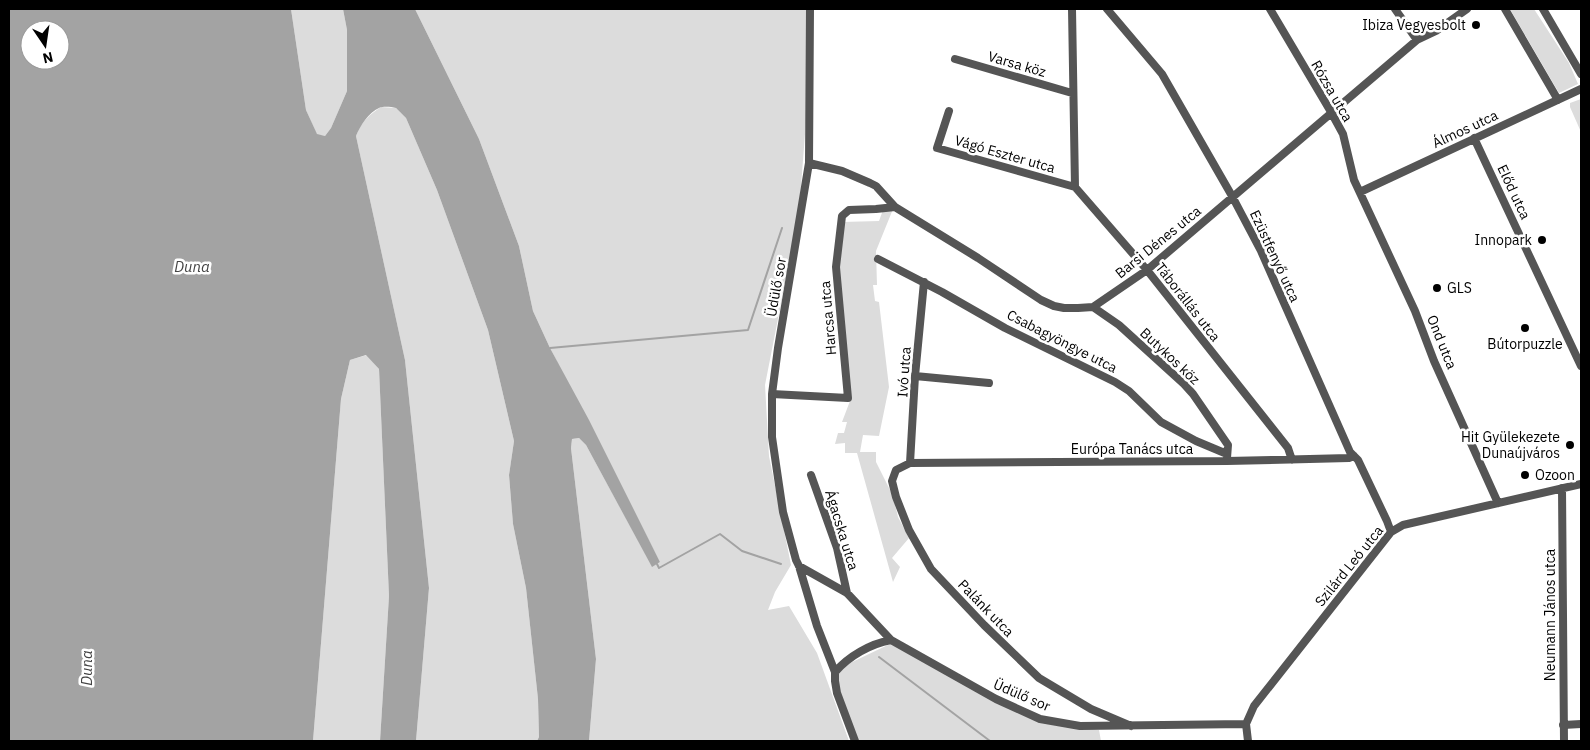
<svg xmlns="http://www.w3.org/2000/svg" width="1590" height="750" font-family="'IBM Plex Sans',sans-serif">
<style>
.green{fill:#dcdcdc}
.water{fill:#a3a3a3;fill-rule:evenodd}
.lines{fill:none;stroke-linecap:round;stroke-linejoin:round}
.stream{stroke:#a3a3a3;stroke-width:2}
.minor{stroke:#555;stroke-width:8}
.poi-dot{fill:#000;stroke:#fff;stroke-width:2}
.labels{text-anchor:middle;stroke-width:5;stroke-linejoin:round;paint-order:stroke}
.poi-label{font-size:14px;fill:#000;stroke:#fff;text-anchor:end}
.street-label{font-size:14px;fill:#000;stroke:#fff}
.water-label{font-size:15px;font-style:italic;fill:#444;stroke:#fff}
</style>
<rect width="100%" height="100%" fill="#fff"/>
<path class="green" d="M291 9H343L347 30V91L331 128 325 136 317 135 306 110Z
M415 9H810L806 121 799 212 765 385 769 456 791 565 775 592 768 610 789 606 817 653 849 741H589L596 659 571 448 572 439 579 438 586 445 652 566 660 562 550 348 533 311 519 246 479 139Z
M1510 9H1534L1569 63 1578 84 1559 93Z
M1581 99V132L1570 107V103Z
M381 107 396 108 406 118 437 190 488 330 514 441 509 475 513 524 526 588 538 699 539 737 537 741H416L429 588 405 360 356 136C360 123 370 114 381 107Z
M893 209 876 251 877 285H873L875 301 879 302 889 387 879 436 863 435 860 452H876V462L893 496 898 517 909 538 892 558 900 567 893 582 857 453H845V443L835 444 838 433H844L847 422H842L850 401 838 268 842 222 879 221 883 210Z
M367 355 379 369 389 596 380 741H313L341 399 350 360Z
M892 643 1046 722 1099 730 1101 741H857L834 676 846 665Z"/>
<path class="water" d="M9 9H291L306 110 317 134 325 136 331 128 347 91V30L343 9H415L479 139 519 246 533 311 550 348 589 420 660 562 652 567 586 445 579 438 572 439 571 448 596 659 589 741H537L539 737 538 699 526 588 513 524 509 475 514 441 488 330 437 190 406 118 396 108C391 107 384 106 379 108 369 112 360 126 356 136L405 360 429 588 416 741H380L389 596 379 369 366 355 350 360 341 399 313 741H9ZM30 30H60V60H30Z"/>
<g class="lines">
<path class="stream" d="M550 348 748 330 782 228
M657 564 659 568 720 534 742 551 781 564
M879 657 990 741"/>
<path class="minor" d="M810 9 809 163 778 348 772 394V437L783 512 796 560 799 566 817 626 835 672V681L837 693 855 741
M1072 9 1075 187 1147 270 1288 448 1292 460
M1107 9 1162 74 1232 196 1261 251 1350 452 1358 460 1387 521 1391 532
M1270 9 1331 112 1343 134 1354 180 1415 311 1434 361 1498 503
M1395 9 1417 40
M1505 9 1558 100
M1543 9 1581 74
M955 59 1072 93
M949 111 937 148 1075 187
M1474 138 1581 366
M809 163 842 171 870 183 876 186 895 207 978 258 1041 300 1054 306 1064 308H1078L1093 307 1147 270 1417 40 1436 31 1467 9
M1360 192 1581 89
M878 259 942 292 1005 328 1115 382 1129 391 1161 422 1196 441 1227 454
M1093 307 1119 325 1184 384 1193 394 1228 445 1227 458
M915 376 989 383
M772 394 848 398 836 267 842 216 849 210 876 209 895 207
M910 463 915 376 924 282
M811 475 837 548 847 593
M1562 488 1564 741
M799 566 847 593 891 640
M835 672C849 656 870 644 891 640L996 699 1040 719 1080 726 1246 724
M1563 725 1581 724
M1131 726 1091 709 1039 678 984 625 931 569 909 530 896 497 892 481 896 470 910 463 1227 461 1349 458 1354 456
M1248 741 1246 724 1254 706 1391 532 1403 525 1581 484"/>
</g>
<g class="poi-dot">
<circle cx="1476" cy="25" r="5"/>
<circle cx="1542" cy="240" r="5"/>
<circle cx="1437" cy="288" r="5"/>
<circle cx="1525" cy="328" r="5"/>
<circle cx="1570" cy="445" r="5"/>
<circle cx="1525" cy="475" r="5"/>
</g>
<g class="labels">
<g class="poi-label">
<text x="1466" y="30">Ibiza Vegyesbolt</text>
<text x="1532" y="245">Innopark</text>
<text x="1447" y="293" text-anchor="start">GLS</text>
<text x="1525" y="349" text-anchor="middle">Bútorpuzzle</text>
<text x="1560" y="442">Hit Gyülekezete<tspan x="1560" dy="16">Dunaújváros</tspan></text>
<text x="1535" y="480" text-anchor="start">Ozoon</text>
</g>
<g class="street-label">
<text transform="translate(1017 64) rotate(16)" y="5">Varsa köz</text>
<text transform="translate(1332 91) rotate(60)" y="5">Rózsa utca</text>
<text transform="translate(1465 129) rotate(-25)" y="5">Álmos utca</text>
<text transform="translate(1005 154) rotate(16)" y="5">Vágó Eszter utca</text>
<text transform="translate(1514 192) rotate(65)" y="5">Előd utca</text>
<text transform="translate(1158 242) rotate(-39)" y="5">Barsi Dénes utca</text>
<text transform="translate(1275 256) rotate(65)" y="5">Ezüstfenyő utca</text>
<text transform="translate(776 287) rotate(-80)" y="5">Üdülő sor</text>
<text transform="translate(1188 302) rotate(52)" y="5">Táborállás utca</text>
<text transform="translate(828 318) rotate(-95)" y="5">Harcsa utca</text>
<text transform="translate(1062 341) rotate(27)" y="5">Csabagyöngye utca</text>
<text transform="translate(1442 342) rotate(68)" y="5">Ond utca</text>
<text transform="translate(1170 356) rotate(43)" y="5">Butykos köz</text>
<text transform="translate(904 372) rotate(-86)" y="5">Ivó utca</text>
<text x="1132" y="454">Európa Tanács utca</text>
<text transform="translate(842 530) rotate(73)" y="5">Ágacska utca</text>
<text transform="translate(1349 566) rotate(-51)" y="5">Szilárd Leó utca</text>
<text transform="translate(986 608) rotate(46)" y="5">Palánk utca</text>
<text transform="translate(1550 615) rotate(-90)" y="5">Neumann János utca</text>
<text transform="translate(1022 695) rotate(23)" y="5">Üdülő sor</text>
</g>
<g class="water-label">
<text x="192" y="272">Duna</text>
<text transform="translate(87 668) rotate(-90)" y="5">Duna</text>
</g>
</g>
<rect width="1590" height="750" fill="none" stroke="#000000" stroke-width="20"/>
<g transform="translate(45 45) rotate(167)"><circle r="24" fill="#ffffff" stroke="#999999"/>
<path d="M0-4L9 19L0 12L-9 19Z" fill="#000000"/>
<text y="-8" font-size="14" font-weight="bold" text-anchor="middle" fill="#000000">N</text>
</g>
</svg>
